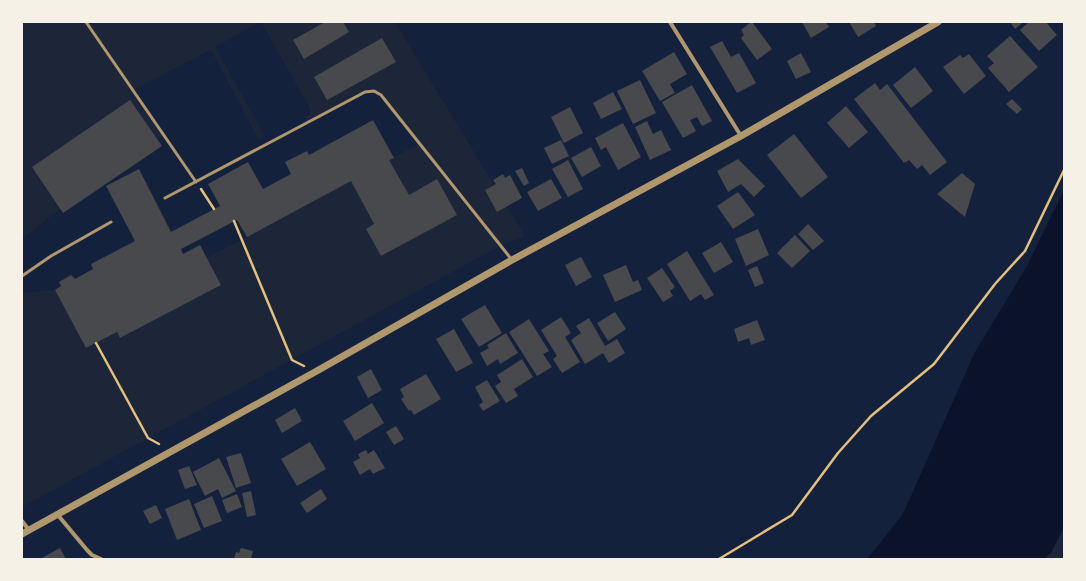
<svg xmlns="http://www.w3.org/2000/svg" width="1086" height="581" font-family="Roboto,sans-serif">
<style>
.green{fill:#1d2539}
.water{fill:#0b132b}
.building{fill:#48494c}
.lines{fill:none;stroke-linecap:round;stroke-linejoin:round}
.path{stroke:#e5c07b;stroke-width:2.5}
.service{stroke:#b1986c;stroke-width:3}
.minor{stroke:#b1986c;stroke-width:4}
.tertiary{stroke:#b1986c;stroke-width:7}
</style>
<rect width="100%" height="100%" fill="#14213d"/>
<path class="green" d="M22 22H260L215 47 265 136 259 140 211 50 133 90 164 135 90 185 22 239Z
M261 22H395L525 236 500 246 22 507V293L55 290 86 348 117 332 121 338 221 285 207 258 351 181 374 224 366 229 381 256 456 215 437 179 409 195 389 160 419 144 381 95 374 91 365 92 302 125 311 110Z
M1064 527V559H1044L1051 553Z"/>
<path class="water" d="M1064 190V527L1051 553 1044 559H867L903 514 975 352 1027 266Z"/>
<path class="building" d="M325 22H343L349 32 304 59 293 40Z
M751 22H752L772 49 757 60 741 38 744 35 741 30Z
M802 22H826L829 27 811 38Z
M849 22H874L876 26 858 37Z
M1010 22H1023L1015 29Z
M1029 22H1046L1057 35 1039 51 1020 30Z
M1010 36 1038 67 1009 92 988 68 994 63 987 56Z
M382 38 396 62 327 100 314 77Z
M722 41 731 57 739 53 756 83 737 93 710 47Z
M674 52 687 74 670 84 675 93 660 101 642 71Z
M801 53 811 72 796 79 787 61Z
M969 54 986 76 964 94 943 67 960 55 963 58Z
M915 67 933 91 911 108 893 85Z
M640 80 656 113 633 124 617 91Z
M875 83 880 90 887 84 947 162 930 175 922 165 917 169 909 160 904 163 854 99Z
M692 85 712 121 702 126 697 117 690 120 696 131 683 138 662 102Z
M613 92 622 109 601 119 593 103Z
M1012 99 1022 109 1017 114 1006 104Z
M130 100 162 146 63 213 32 167Z
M846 106 868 132 849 148 827 123Z
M570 107 583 133 564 143 551 117Z
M373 120 394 158 389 160 409 195 437 179 457 215 381 256 366 229 374 224 351 181 247 237 237 220 181 249 183 254 200 245 221 285 120 338 117 332 86 348 55 290 61 286 59 282 71 275 75 279 93 269 91 264 135 241 106 186 139 169 171 232 220 206 208 184 248 162 263 189 291 174 285 162 307 151 309 155Z
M647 121 653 134 661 130 671 150 650 160 635 127Z
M623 123 641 157 618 170 606 147 601 150 595 138Z
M794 134 828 177 801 198 767 155Z
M561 140 569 156 552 164 544 148Z
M591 147 601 166 582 177 571 158Z
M738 159 765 186 754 197 741 184 728 192 717 171Z
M568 160 583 189 568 197 552 169Z
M522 168 529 183 524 186 515 171Z
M962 173 975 184 965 217 937 194Z
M503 174 505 178 510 175 522 198 497 212 485 190 496 184 493 180Z
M551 179 562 198 538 211 527 192Z
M738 192 755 215 733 229 717 206Z
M808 224 824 241 813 250 798 234Z
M758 229 769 255 746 266 735 239Z
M795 235 810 251 792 268 777 253Z
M721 242 733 262 714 273 702 253Z
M687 251 714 295 705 300 701 294 690 301 667 264Z
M581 257 592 277 576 286 565 265Z
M626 265 633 282 638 280 642 290 615 302 603 275Z
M757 266 764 283 755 287 748 270Z
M662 268 675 287 670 291 673 296 663 302 647 278Z
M485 305 502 333 479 347 461 319Z
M615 312 626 329 608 341 597 323Z
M561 317 571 333 565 337 580 362 562 373 553 359 557 356 541 330Z
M589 318 605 346 617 339 625 353 609 363 603 353 585 364 571 340 581 333 576 326Z
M529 319 549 351 543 354 552 367 537 376 509 332Z
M757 320 765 340 751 345 749 338 738 342 734 329Z
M454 329 473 363 456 372 436 339Z
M506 333 518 353 500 364 498 359 487 366 480 353 489 348 487 345Z
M522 359 533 377 514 389 518 396 506 403 495 386 501 382 497 375Z
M371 369 382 390 368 398 357 377Z
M426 374 441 399 414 415 411 410 409 411 401 399 404 397 400 389Z
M487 380 500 401 483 411 479 405 483 402 475 387Z
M372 403 384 423 355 441 343 421Z
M295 408 302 421 282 433 275 420Z
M396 426 404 439 394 445 386 432Z
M310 442 326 469 297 486 281 459Z
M366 450 368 454 374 450 385 468 373 474 370 469 360 475 353 462 360 458 358 454Z
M241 453 251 483 236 488 226 457Z
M219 458 236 491 222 498 218 489 205 496 193 472Z
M189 466 197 485 185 489 178 470Z
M321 489 327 499 307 513 300 503Z
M251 491 256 515 247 517 242 493Z
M237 494 242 507 227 513 222 500Z
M212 496 222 521 204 528 194 504Z
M189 499 201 530 177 540 165 509Z
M156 505 162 518 150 524 143 511Z
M60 548 66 559H40Z
M241 548 253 551 251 559H234L236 552 239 553Z"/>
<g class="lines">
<path class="path" d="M201 189 214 209
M234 221 292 360 304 366
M96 343 148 438 159 444
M719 559 792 515 838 453 871 416 934 364 995 284 1025 251 1064 170"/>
<path class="service" d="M86 22 196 182
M165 198 365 92 374 91 381 95 512 260
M22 276 51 256 111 222"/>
<path class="minor" d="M670 22 741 136
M57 514 87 550 92 555 101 559
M22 521 29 530"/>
<path class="tertiary" d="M22 534 315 372 512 260 741 136 938 22"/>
</g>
<rect width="1086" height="581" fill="none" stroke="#f6f1e7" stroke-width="46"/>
</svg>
